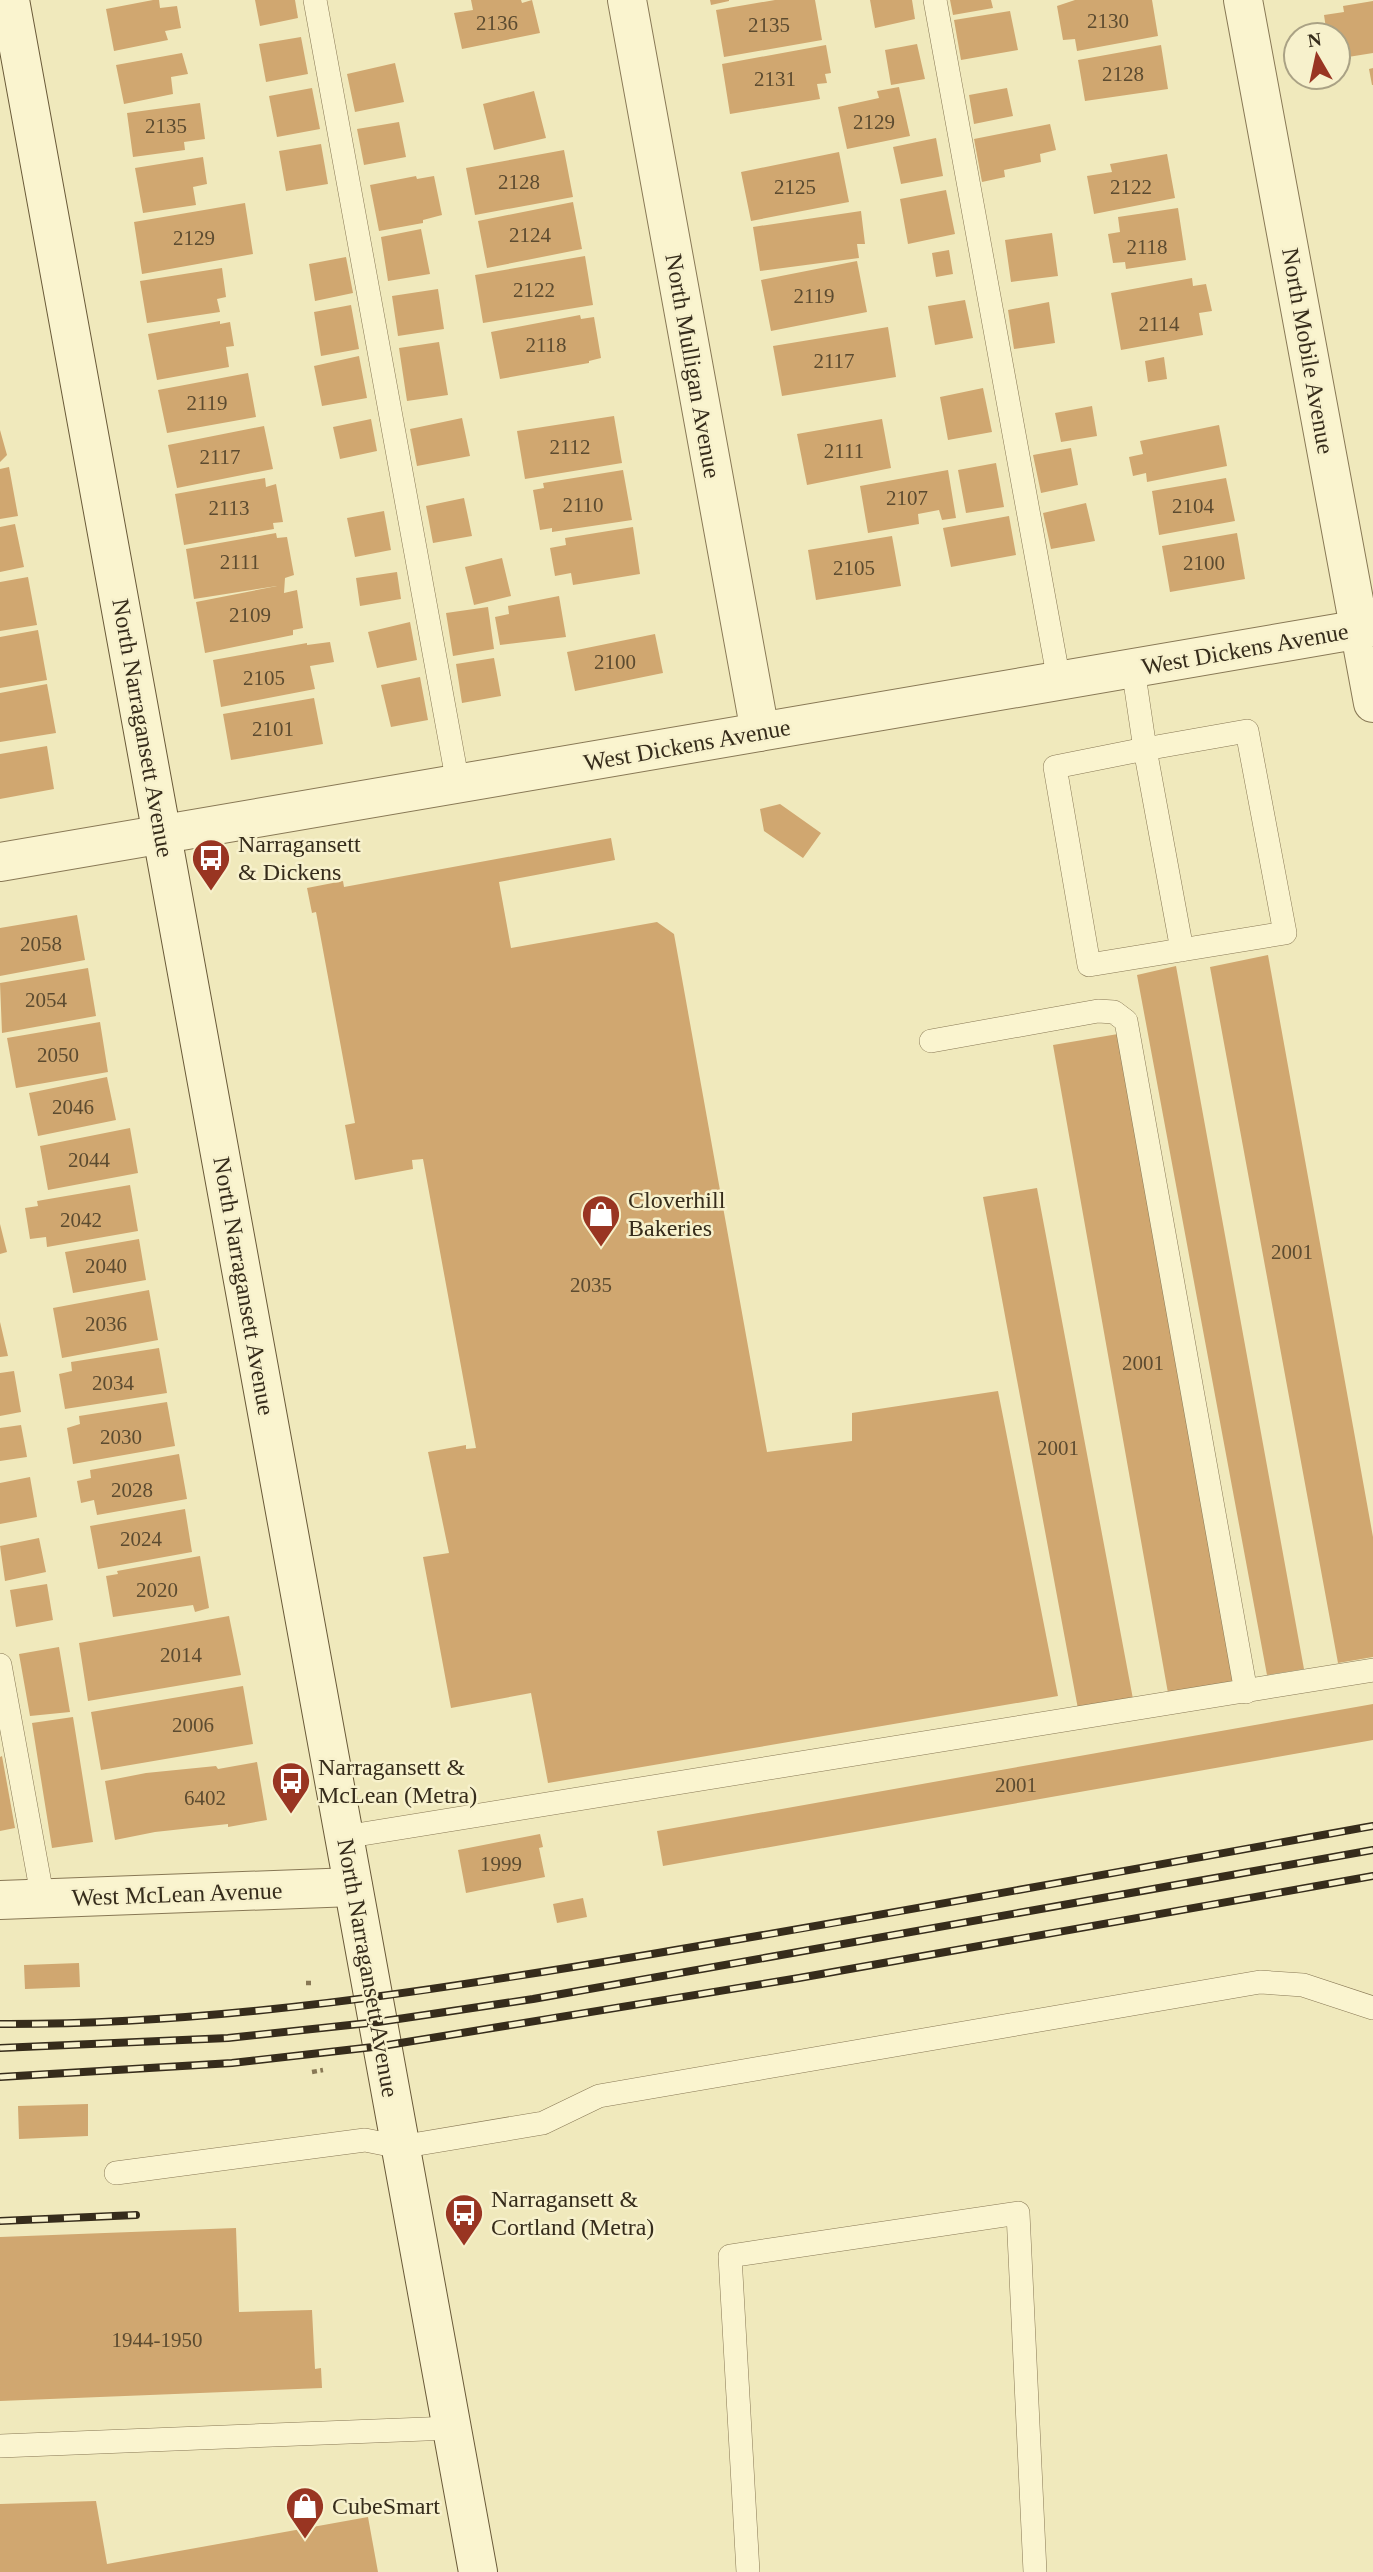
<svg xmlns="http://www.w3.org/2000/svg" width="1373" height="2572" font-family="'Times New Roman',serif">
<style>
.building{fill:#d0a770}
.lines{fill:none;stroke-linecap:round;stroke-linejoin:round}
.lane-casing{stroke:#887855;stroke-width:24}
.street-casing{stroke:#887855;stroke-width:40}
.secondary-casing{stroke:#695938;stroke-width:40}
.path{stroke:#887855;stroke-width:4.5;stroke-dasharray:5 3.5;stroke-linecap:butt}
.lane{stroke:#faf4cf;stroke-width:23}
.street{stroke:#faf4cf;stroke-width:38}
.secondary{stroke:#faf4cf;stroke-width:38}
.rail-casing{stroke:#362c1b;stroke-width:8}
.rail{stroke:#f7f1cc;stroke-width:5;stroke-dasharray:16;stroke-linecap:butt}
.labels{text-anchor:middle;stroke-width:5;stroke-linejoin:round;paint-order:stroke}
.number-label{font-size:21px;fill:#5c4b30}
.street-label{font-size:24px;fill:#362c1b;stroke:#f7f1cc}
.poi-label{font-size:24px;fill:#362c1b;stroke:#f7f1cc;text-anchor:start}
</style>
<rect width="100%" height="100%" fill="#f0e9bc"/>
<path class="building" d="M153 0H159L160 8 177 6 181 28 165 31 168 40 114 51 106 9Z
M255 0H295L298 18 260 26Z
M471 0H521L522 3 532 0 540 33 462 49 454 13 473 10Z
M710 0H729V1L711 5Z
M775 0H815L822 40 724 57 716 10Z
M870 0H912L915 19 875 28Z
M950 0H991L993 8 953 15Z
M1075 0H1152L1158 36 1077 51 1075 39 1063 40 1057 6Z
M1373 1V53L1348 57 1346 48 1338 50V35H1327L1324 15 1344 12 1343 6Z
M1010 11 1018 50 961 60 954 20Z
M301 37 308 74 266 82 259 44Z
M917 44 925 79 891 85 885 50Z
M826 45 831 73 825 74 827 83 817 84 820 99 730 114 722 64Z
M1161 45 1168 89 1085 101 1078 60Z
M182 53 188 74 171 77 173 94 124 104 116 65Z
M395 63 404 102 355 112 347 74Z
M1373 68V85H1372L1369 69Z
M899 87 910 136 847 149 838 107 879 98 877 91Z
M312 88 320 129 277 137 269 96Z
M1007 88 1013 116 974 124 969 95Z
M534 91 546 138 494 150 483 104Z
M200 103 205 139 184 142 185 150 133 157 127 113Z
M399 122 406 157 364 165 357 129Z
M1050 124 1056 150 1040 154 1041 162 1004 170 1005 177 982 182 974 139Z
M936 138 943 176 901 184 893 147Z
M321 144 328 184 286 191 279 151Z
M564 150 573 197 475 215 466 168Z
M839 152 849 202 751 221 741 172Z
M1167 154 1175 198 1094 214 1087 176 1112 172 1110 164Z
M203 157 207 184 193 187 196 205 143 213 135 168Z
M416 176 417 179 434 176 442 215 423 220V223L379 231 370 185Z
M946 190 955 234 908 244 900 199Z
M573 202 582 249 487 268 478 221Z
M245 203 253 254 142 274 134 222Z
M1178 208 1186 260 1126 269 1125 262 1113 263 1108 234 1120 232 1118 217Z
M861 211 865 244H857L859 258 760 271 753 227Z
M421 229 430 274 388 281 381 237Z
M1052 233 1058 276 1011 282 1005 240Z
M949 250 953 274 936 277 932 253Z
M585 256 593 305 483 323 475 275Z
M346 257 353 293 315 301 309 264Z
M857 261 867 312 771 331 761 280Z
M222 268 226 297 217 299 220 312 147 323 140 281Z
M1192 278 1193 286 1206 284 1212 311 1199 313 1203 335 1121 350 1111 293Z
M438 289 444 329 398 336 392 296Z
M965 300 973 338 935 345 928 306Z
M1049 302 1055 343 1014 349 1008 310Z
M351 305 359 349 321 356 314 312Z
M580 315 581 319 594 317 601 358 589 361V363L500 379 491 332Z
M220 321V324L230 322 234 346 226 347 229 367 157 380 148 334Z
M888 327 896 377 782 396 773 346Z
M439 342 448 395 407 401 399 348Z
M359 356 367 398 322 406 314 366Z
M1164 357 1167 379 1148 382 1145 361Z
M248 373 256 417 167 433 158 390Z
M983 388 992 432 948 440 940 397Z
M1092 406 1097 436 1061 442 1055 413Z
M614 416 622 463 525 479 517 431Z
M462 418 470 456 417 466 410 429Z
M371 419 377 451 340 459 333 427Z
M882 419 891 468 807 485 797 434Z
M1219 425 1227 466 1147 482 1146 473 1133 476 1129 457 1143 454 1140 441Z
M264 426 273 469 177 488 168 445Z
M0 430 7 455 0 462Z
M1071 448 1078 485 1041 493 1033 455Z
M996 463 1004 507 966 513 958 470Z
M9 467 18 516 0 519V469Z
M623 470 632 520 552 532V528L540 530 533 490 544 488 543 483Z
M948 470 956 518 942 520 939 510 918 514 919 524 868 533 860 486Z
M265 478 266 487 276 484 283 522 273 523 274 529 184 545 175 494Z
M1226 478 1235 521 1159 535 1152 491Z
M464 498 472 536 433 543 426 506Z
M1086 503 1095 541 1051 549 1043 513Z
M384 511 391 550 355 557 347 518Z
M1009 516 1016 555 951 567 943 528Z
M15 524 24 567 0 572V527Z
M633 527 640 574 573 585 571 573 555 576 550 548 566 545 565 538Z
M276 533 277 538 287 537 294 575 285 578 284 593 297 590 303 628 293 630V635L205 653 196 602 277 586 194 599 186 549Z
M1237 533 1245 579 1170 592 1162 546Z
M892 536 901 586 816 600 808 550Z
M502 558 511 596 474 605 465 567Z
M397 572 401 599 360 606 356 578Z
M28 577 37 625 0 631V582Z
M559 596 566 637 500 645 495 617 509 614 508 606Z
M488 607 494 649 453 656 446 613Z
M410 622 417 660 377 668 368 632Z
M38 630 47 680 0 688V637Z
M655 634 663 673 575 691 567 652Z
M330 642 334 662 310 666 315 689 221 707 213 660 307 643V645Z
M494 658 501 696 462 703 456 664Z
M420 677 428 720 391 727 381 685Z
M47 684 56 733 0 742V693Z
M314 698 323 744 231 760 223 714Z
M47 746 54 789 0 799V754Z
M780 804 821 833 803 858 764 831 760 809Z
M611 838 615 860 499 882 511 948 657 922 674 934 767 1452 852 1441V1413L998 1391 1058 1696 548 1783 531 1693 451 1708 423 1557 449 1553 428 1452 466 1445V1449L476 1448 423 1159 412 1160 413 1169 355 1180 345 1125 355 1123 316 912 312 913 307 888 343 881 344 887Z
M77 915 85 960 0 976V928Z
M1268 955 1373 1537V1657L1338 1663 1210 967Z
M1176 966 1304 1669 1267 1675 1137 975Z
M88 968 96 1016 2 1033 0 983Z
M100 1022 108 1072 16 1088 7 1038Z
M1118 1034 1233 1681 1168 1693 1053 1045Z
M107 1077 116 1120 38 1136 29 1093Z
M130 1128 138 1173 48 1190 40 1146Z
M130 1185 138 1231 47 1247 46 1237 30 1239 25 1208 38 1206 37 1201Z
M1037 1188 1133 1699 1078 1709 983 1197Z
M0 1224 7 1252 0 1254Z
M139 1239 146 1280 73 1293 65 1252Z
M149 1290 158 1340 62 1358 53 1308Z
M0 1322 8 1356 0 1357Z
M159 1348 167 1393 65 1409 59 1374 72 1371 71 1362Z
M14 1371 21 1412 0 1416V1373Z
M167 1402 175 1446 73 1464 67 1428 80 1424 79 1416Z
M21 1425 27 1457 0 1461V1428Z
M179 1454 187 1499 97 1515 94 1500 81 1503 77 1481 91 1478 90 1470Z
M30 1477 37 1517 0 1524V1483Z
M185 1509 192 1552 98 1569 90 1526Z
M39 1538 46 1572 5 1581 0 1546Z
M200 1556 209 1608 195 1612 193 1605 113 1617 106 1576 118 1574 117 1571Z
M47 1584 53 1620 16 1627 10 1590Z
M229 1616 241 1675 88 1701 79 1643Z
M59 1647 70 1712 30 1716 19 1654Z
M243 1686 253 1744 101 1770 91 1712Z
M1373 1704V1740L663 1866 657 1831Z
M73 1717 93 1842 52 1848 32 1723Z
M2 1756 15 1828 0 1831V1757Z
M257 1762 267 1820 228 1827V1824L155 1832 115 1840 105 1781 146 1773 216 1766 218 1769Z
M540 1834 543 1847 539 1848 545 1877 466 1893 458 1850Z
M583 1898 587 1917 557 1923 553 1904Z
M79 1963 80 1987 25 1989 24 1965Z
M88 2104V2136L19 2139 18 2106Z
M236 2228 239 2312 312 2310 315 2369 321 2368 322 2388 0 2401V2237Z
M96 2501 107 2564 368 2517 378 2572H0V2504Z"/>
<g class="lines">
<g class="lane-casing">
<path id="lane" d="M315 0 458 784
M935 0 1059 681
M1133 668 1145 749 1055 767 1089 965 1285 933 1247 731 1145 749 1182 950
M931 1041 1098 1011 1114 1012 1126 1021 1246 1692
M0 1665 43 1900
M344 1837 1373 1670
M116 2173 365 2140 400 2147 543 2123 599 2096 1260 1982 1303 1985 1373 2008
M0 2446 451 2428
M748 2572 730 2256 1018 2213 1035 2572"/>
</g>
<g class="street-casing">
<path id="street" d="M627 0 760 732
M1243 0 1373 703
M0 862 1373 627
M0 1900 353 1887"/>
</g>
<g class="secondary-casing">
<path id="secondary" d="M10 0 478 2572"/>
</g>
<path class="path" d="M306 1983H311
M312 2072 323 2070"/>
<use href="#lane" class="lane"/>
<use href="#street" class="street"/>
<use href="#secondary" class="secondary"/>
<g class="rail-casing">
<path id="rail" d="M0 2024C218 2025 437 1990 652 1954 892 1914 1133 1869 1373 1826
M0 2048 228 2038 378 2022 533 1999 1373 1850
M0 2077 232 2063 382 2046 799 1978 1373 1876
M0 2221 136 2215"/>
</g>
<use href="#rail" class="rail"/>
</g>
<defs>
<g id="bus-pin" transform="scale(2.0125)"><path d="M0 17L-7.5 6A9.5 9.5 0 1 1 7.5 6Z" fill="#993522" stroke="#f7f1cc"/><path d="M-5-6H5V4H4V6H2V4H-2V6H-4V4H-5ZM-3.5-4V0h7V-4ZM-3.5 1.2v1.5H-2V1.2ZM2 1.2v1.5H3.5V1.2Z" fill="#fff"/></g>
<g id="shop-pin" transform="scale(2.0125)"><path d="M0 17L-7.5 6A9.5 9.5 0 1 1 7.5 6Z" fill="#993522" stroke="#f7f1cc"/><path d="M-5-2.5h2.3a2.7 3.5 0 0 1 5.4 0H5L5.5 6h-11ZM-1.5-2.5h3a1.5 2.3 0 0 0-3 0Z" fill="#fff"/></g>
</defs>
<g fill-rule="evenodd">
<use href="#bus-pin" x="211" y="858"/>
<use href="#shop-pin" x="601" y="1214"/>
<use href="#bus-pin" x="291" y="1781"/>
<use href="#bus-pin" x="464" y="2213"/>
<use href="#shop-pin" x="305" y="2506"/>
</g>
<g class="labels">
<g class="number-label">
<text x="1108" y="28">2130</text>
<text x="497" y="30">2136</text>
<text x="769" y="32">2135</text>
<text x="1123" y="81">2128</text>
<text x="775" y="86">2131</text>
<text x="874" y="129">2129</text>
<text x="166" y="133">2135</text>
<text x="519" y="189">2128</text>
<text x="795" y="194">2125</text>
<text x="1131" y="194">2122</text>
<text x="530" y="242">2124</text>
<text x="194" y="245">2129</text>
<text x="1147" y="254">2118</text>
<text x="534" y="297">2122</text>
<text x="814" y="303">2119</text>
<text x="1159" y="331">2114</text>
<text x="546" y="352">2118</text>
<text x="834" y="368">2117</text>
<text x="207" y="410">2119</text>
<text x="570" y="454">2112</text>
<text x="844" y="458">2111</text>
<text x="220" y="464">2117</text>
<text x="907" y="505">2107</text>
<text x="583" y="512">2110</text>
<text x="1193" y="513">2104</text>
<text x="229" y="515">2113</text>
<text x="240" y="569">2111</text>
<text x="1204" y="570">2100</text>
<text x="854" y="575">2105</text>
<text x="250" y="622">2109</text>
<text x="615" y="669">2100</text>
<text x="264" y="685">2105</text>
<text x="273" y="736">2101</text>
<text x="41" y="951">2058</text>
<text x="46" y="1007">2054</text>
<text x="58" y="1062">2050</text>
<text x="73" y="1114">2046</text>
<text x="89" y="1167">2044</text>
<text x="81" y="1227">2042</text>
<text x="1292" y="1259">2001</text>
<text x="106" y="1273">2040</text>
<text x="591" y="1292">2035</text>
<text x="106" y="1331">2036</text>
<text x="1143" y="1370">2001</text>
<text x="113" y="1390">2034</text>
<text x="121" y="1444">2030</text>
<text x="1058" y="1455">2001</text>
<text x="132" y="1497">2028</text>
<text x="141" y="1546">2024</text>
<text x="157" y="1597">2020</text>
<text x="181" y="1662">2014</text>
<text x="193" y="1732">2006</text>
<text x="1016" y="1792">2001</text>
<text x="205" y="1805">6402</text>
<text x="501" y="1871">1999</text>
<text x="157" y="2347">1944-1950</text>
</g>
<g class="street-label">
<text transform="translate(1308 351) rotate(80)" y="8">North Mobile Avenue</text>
<text transform="translate(693 366) rotate(80)" y="8">North Mulligan Avenue</text>
<text transform="translate(1245 649) rotate(-10)" y="8">West Dickens Avenue</text>
<text transform="translate(143 728) rotate(80)" y="8">North Narragansett Avenue</text>
<text transform="translate(687 745) rotate(-10)" y="8">West Dickens Avenue</text>
<text transform="translate(244 1286) rotate(80)" y="8">North Narragansett Avenue</text>
<text transform="translate(177 1894) rotate(-2)" y="8">West McLean Avenue</text>
<text transform="translate(368 1968) rotate(80)" y="8">North Narragansett Avenue</text>
</g>
<g class="poi-label">
<text x="238" y="852">Narragansett<tspan x="238" dy="28">&amp; Dickens</tspan></text>
<text x="628" y="1208">Cloverhill<tspan x="628" dy="28">Bakeries</tspan></text>
<text x="318" y="1775">Narragansett &amp;<tspan x="318" dy="28">McLean (Metra)</tspan></text>
<text x="491" y="2207">Narragansett &amp;<tspan x="491" dy="28">Cortland (Metra)</tspan></text>
<text x="332" y="2514">CubeSmart</text>
</g>
</g>
<g transform="translate(1317 56) rotate(351)"><circle r="33" fill="#f7f1cc" stroke="#aaa285" stroke-width="2"/>
<path d="M0-5L12 26L0 18L-12 26Z" fill="#993522"/>
<text y="-10" font-size="19" font-weight="bold" text-anchor="middle" fill="#362c1b">N</text>
</g>
</svg>
